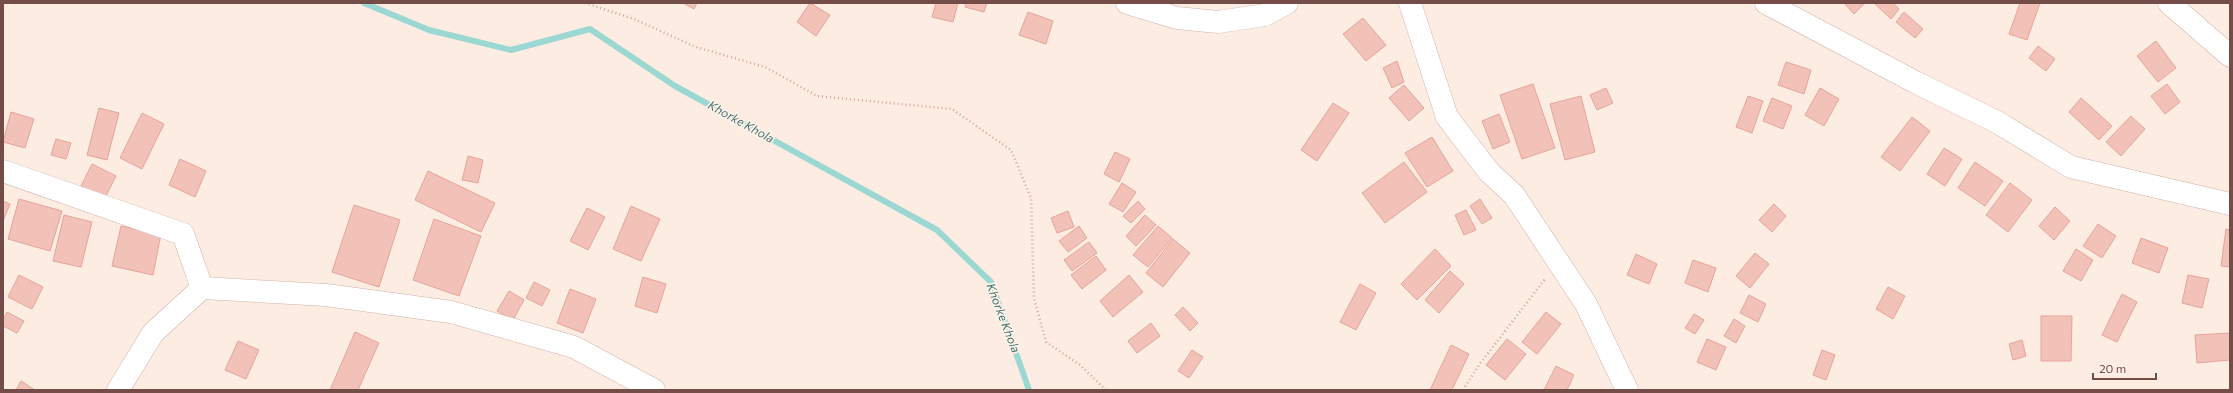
<svg xmlns="http://www.w3.org/2000/svg" width="2233" height="393" font-family="Commissioner,sans-serif">
<style>
.lines{fill:none;stroke-linecap:round;stroke-linejoin:round}
.stream{stroke:#9cd8d3;stroke-width:6}
.building{fill:#f2c2b9;stroke:#e5a499}
.minor-casing{stroke:#d0b3ab;stroke-width:23}
.path{stroke:#d7a59c;stroke-width:2.5;stroke-dasharray:1 3;stroke-linecap:butt}
.minor{stroke:#fff;stroke-width:22}
.labels{text-anchor:middle;stroke-width:3.5;stroke-linejoin:round;paint-order:stroke}
.water-label{font-size:12px;font-style:italic;fill:#39736f;stroke:#fff1e8}
</style>
<rect width="100%" height="100%" fill="#fcece2"/>
<g class="lines">
<path class="stream" d="M364 3 429 30 511 50 590 29 675 86 937 230 991 282 1029 390"/>
</g>
<path class="building" d="M683 3H697L694 9Z
M810 3 830 15 816 36 797 22Z
M936 3H958L953 22 932 17Z
M966 3H987L984 12 965 7Z
M1844 3H1863L1864 4 1854 14Z
M1874 3H1893L1899 9 1891 19Z
M2020 3H2040L2027 40 2009 34Z
M1028 12 1053 21 1046 44 1019 35Z
M1904 12 1923 29 1915 38 1896 22Z
M1363 18 1386 45 1366 61 1343 34Z
M2156 41 2176 68 2158 82 2137 56Z
M2038 46 2055 59 2046 71 2029 58Z
M1397 61 1404 82 1392 88 1383 68Z
M1786 62 1811 70 1804 94 1778 85Z
M1533 84 1555 148 1522 159 1500 95Z
M2167 84 2180 102 2165 114 2151 96Z
M1404 85 1424 108 1409 121 1389 98Z
M1606 88 1613 103 1597 110 1590 95Z
M1820 88 1839 99 1824 126 1805 115Z
M1581 96 1595 152 1565 160 1550 104Z
M1748 96 1763 101 1752 133 1736 127Z
M1772 98 1792 106 1783 129 1763 121Z
M2081 98 2112 126 2099 140 2069 112Z
M1333 103 1349 113 1317 161 1301 150Z
M99 108 119 113 107 160 87 155Z
M11 112 34 119 25 148 3 142Z
M142 113 164 124 142 169 120 158Z
M1499 114 1510 142 1493 149 1482 121Z
M2131 116 2145 129 2121 156 2106 142Z
M1912 117 1930 131 1900 171 1881 157Z
M1432 137 1453 171 1427 187 1405 153Z
M56 139 71 143 66 159 51 155Z
M1944 148 1962 159 1945 186 1927 174Z
M1115 152 1130 159 1119 182 1104 174Z
M468 156 483 160 478 183 462 180Z
M180 159 206 171 195 197 169 185Z
M1404 162 1427 192 1385 223 1362 193Z
M1975 162 2003 181 1985 206 1958 188Z
M92 164 116 176 105 198 81 186Z
M428 171 495 203 481 232 415 200Z
M1122 183 1136 192 1123 212 1109 204Z
M2010 183 2032 200 2008 232 1986 215Z
M19 199 62 211 50 251 8 239Z
M1480 199 1492 218 1482 224 1470 206Z
M3 201 10 204 3 221Z
M1138 201 1145 209 1131 223 1123 216Z
M1774 204 1786 216 1772 232 1759 220Z
M354 205 400 220 379 287 332 272Z
M631 206 660 219 641 261 613 249Z
M2055 207 2070 221 2054 240 2039 226Z
M587 208 605 217 588 250 570 241Z
M1466 210 1476 230 1464 235 1455 215Z
M1068 211 1074 227 1057 233 1051 218Z
M64 215 92 222 81 267 53 261Z
M1145 215 1156 225 1136 246 1126 236Z
M434 219 481 236 459 296 413 280Z
M2098 224 2116 236 2102 258 2083 246Z
M121 226 161 234 153 275 112 266Z
M1079 226 1087 238 1068 252 1059 241Z
M1158 226 1172 238 1148 267 1133 255Z
M2226 229 2230 230V267L2221 266Z
M2141 238 2168 248 2159 273 2132 263Z
M1173 239 1190 253 1163 287 1146 273Z
M1089 242 1097 253 1072 271 1064 260Z
M1435 249 1451 266 1417 300 1401 284Z
M2076 249 2093 260 2081 281 2063 271Z
M1755 253 1769 264 1750 288 1736 276Z
M1636 254 1657 264 1649 284 1627 275Z
M1096 256 1106 270 1082 289 1071 275Z
M1693 260 1716 268 1708 292 1685 283Z
M1450 271 1464 284 1439 313 1425 300Z
M19 275 43 287 32 309 8 297Z
M1129 275 1143 292 1113 317 1100 301Z
M2188 275 2209 279 2202 308 2182 303Z
M643 277 666 284 657 313 635 306Z
M534 282 550 290 542 306 526 298Z
M1360 284 1376 293 1356 330 1340 322Z
M1888 287 1905 296 1893 319 1876 309Z
M570 289 596 299 583 333 557 323Z
M509 291 524 300 513 320 497 311Z
M2122 294 2137 302 2117 342 2102 335Z
M1749 295 1766 304 1758 322 1740 313Z
M1183 307 1198 323 1190 331 1175 315Z
M7 312 24 321 17 333 3 326V320Z
M1546 312 1561 324 1537 354 1522 342Z
M1694 314 1704 320 1695 334 1685 328Z
M2041 316H2072L2071 361H2041Z
M1734 319 1745 326 1736 343 1724 336Z
M1151 323 1160 336 1137 353 1128 341Z
M355 332 379 343 358 390H330Z
M2230 333V360L2197 363 2195 335Z
M1507 339 1526 354 1505 380 1486 365Z
M1707 339 1726 347 1716 370 1697 362Z
M2022 340 2026 356 2013 360 2009 344Z
M238 341 259 350 246 379 225 370Z
M1451 345 1469 354 1452 390H1430Z
M1192 350 1203 357 1189 378 1178 371Z
M1822 350 1835 355 1826 380 1813 375Z
M1556 366 1574 375 1567 390H1544Z
M21 381 35 390H16Z"/>
<g class="lines">
<g class="minor-casing">
<path id="minor" d="M1127 3 1177 18 1218 22 1265 15 1287 3
M1410 3 1447 117 1489 172 1514 195 1586 304 1627 390
M1766 3 1915 82 1997 122 2071 167 2230 204
M2169 3 2230 56
M3 171 183 234 202 288 326 295 451 312 574 347 654 390
M118 390 153 333 202 288"/>
</g>
<path class="path" d="M585 3 634 19 696 47 765 67 817 96 952 109 1011 150 1031 198 1034 298 1046 342 1080 365 1106 390
M1463 390 1479 365 1545 279"/>
<use href="#minor" class="minor"/>
</g>
<g class="labels">
<g class="water-label">
<text transform="translate(741 122) rotate(29)" y="4">Khorke Khola</text>
<text transform="translate(1003 318) rotate(69)" y="4">Khorke Khola</text>
</g>
</g>
<rect width="2233" height="393" fill="none" stroke="#744d48" stroke-width="8"/>
<path d="M2093 373v6h63v-6" fill="none" stroke="#744d48" stroke-width="2"/>
<text x="2099" y="373" font-size="12" fill="#744d48" stroke="#fff1e8" stroke-width="3" paint-order="stroke">20 m</text>
</svg>
